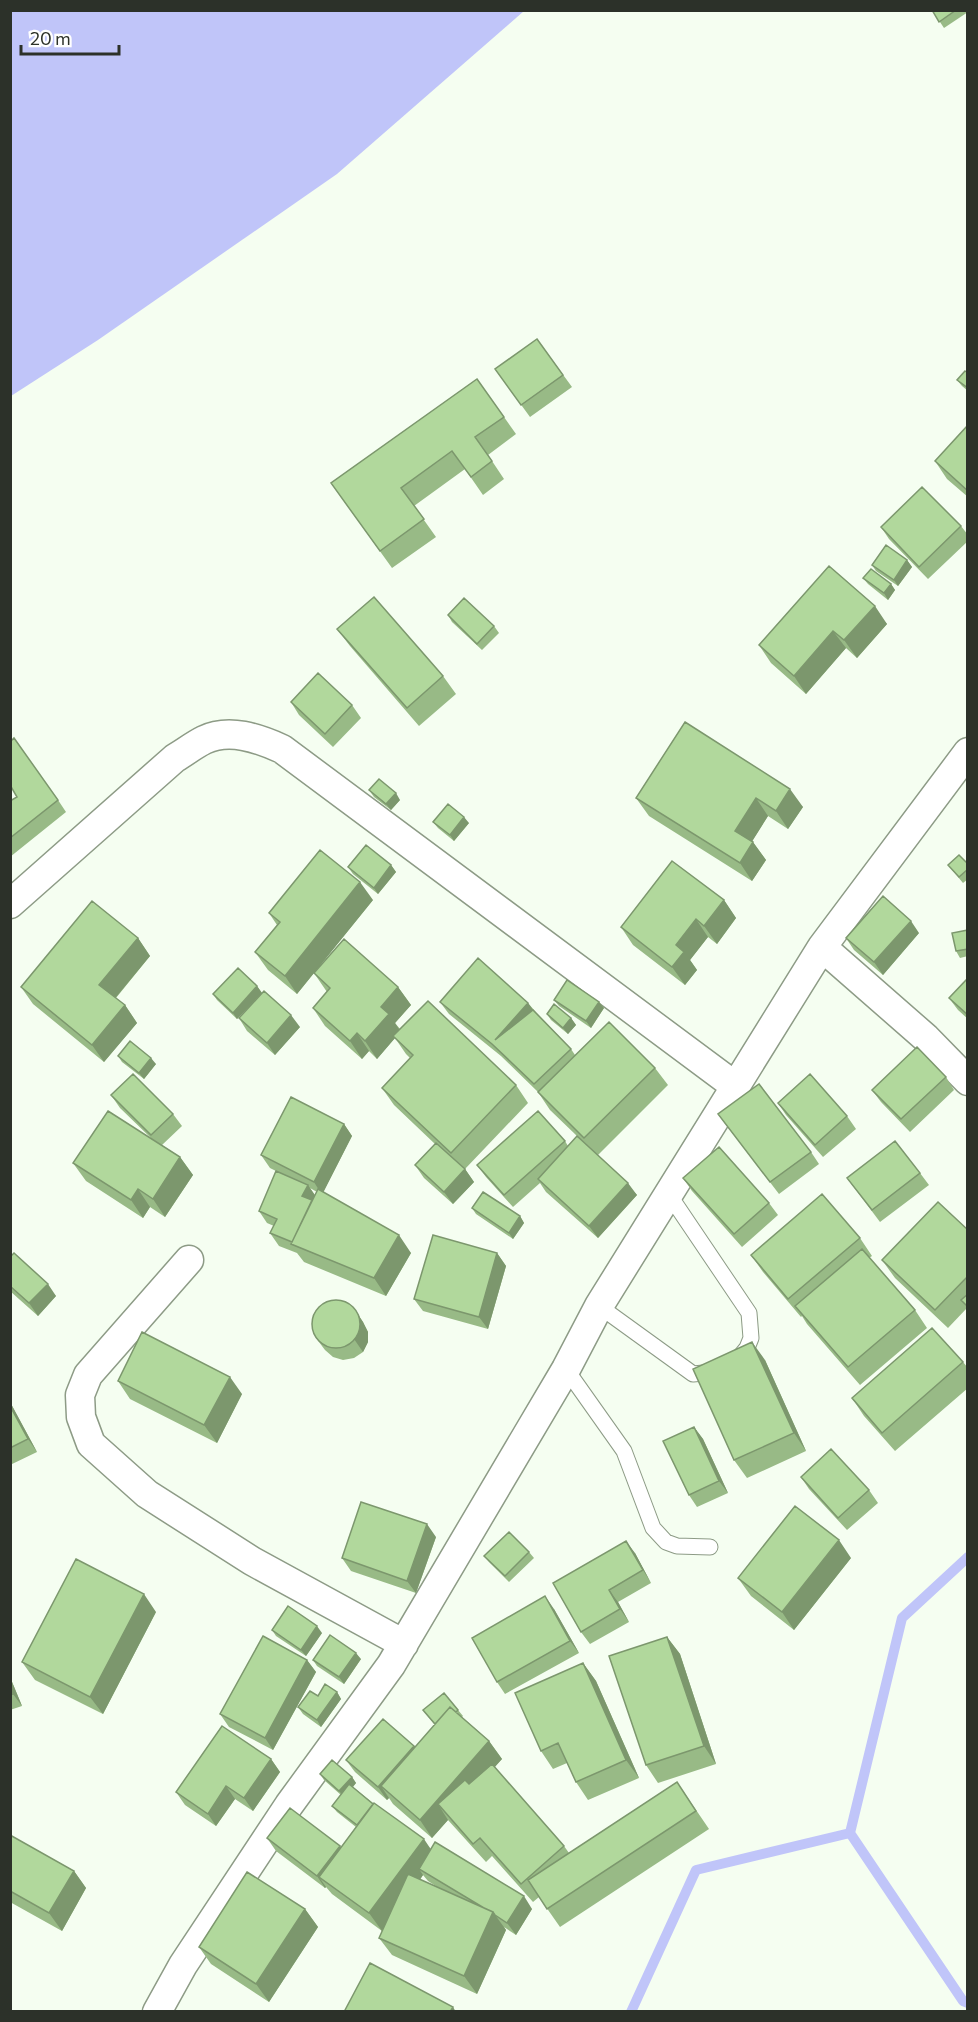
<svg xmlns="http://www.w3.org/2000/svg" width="978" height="2022" font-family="Commissioner,sans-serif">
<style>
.water{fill:#c0c5f9}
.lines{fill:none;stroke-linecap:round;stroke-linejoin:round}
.stream{stroke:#c0c5f9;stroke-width:10}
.service-casing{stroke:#8d9b86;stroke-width:17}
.minor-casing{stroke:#8d9b86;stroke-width:31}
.service{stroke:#fff;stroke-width:15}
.minor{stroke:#fff;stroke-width:28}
.wall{fill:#98ba86;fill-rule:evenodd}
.shaded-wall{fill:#7c976d}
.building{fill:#b1d89c;stroke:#7c976d;stroke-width:1.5}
</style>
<rect width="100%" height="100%" fill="#f5fef1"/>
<path class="water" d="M11 10H524V11L337 174 98 340 11 396Z"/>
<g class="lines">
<path class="stream" d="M968 1557 902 1618 850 1833 963 2001 968 2003
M631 2012 696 1870 850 1833"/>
<g class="service-casing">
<path id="service" d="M668 1193 749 1313 751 1338 747 1348 738 1359
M599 1306 693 1374 714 1372
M566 1369 624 1451 653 1528 666 1542 677 1546 710 1547"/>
</g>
<g class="minor-casing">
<path id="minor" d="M10 904 175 758C185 752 194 745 204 740 229 728 258 738 282 749L735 1086
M822 947 926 1038 968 1081
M189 1260 88 1375 80 1395 81 1417 91 1444 147 1494 252 1561 404 1644
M157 2012 183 1965 289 1805 391 1665 566 1369 599 1306 822 947 968 752"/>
</g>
<use href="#service" class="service"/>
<use href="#minor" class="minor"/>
</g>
<path class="wall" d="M932 10H968V12L944 28Z
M537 339 572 387 530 417 495 369Z
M968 373V391L962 386 957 380Z
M477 379 516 434 488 455 504 479 483 495 465 469 414 506 436 537 392 568 331 483Z
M968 425V497L947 479 935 461Z
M961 526 968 535V541L928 579 889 539 881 527Z
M907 560 912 567 898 586 876 571 872 565Z
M829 566 887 624 857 658 846 648 806 694 771 663 759 645Z
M863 578 891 584 895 590 888 600 868 584Z
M448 615 494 626 499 633 482 650 452 622Z
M337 629 443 676 456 694 419 726 350 646Z
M291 702 352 705 361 718 333 747 299 715Z
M685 722 803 807 788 829 768 816 752 841 766 860 752 881 649 816 636 798Z
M369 790 400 800 391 810 374 797Z
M58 800 66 812 10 857V801Z
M433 822 469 823 454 841 438 828Z
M968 864V879L963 883 948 865Z
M391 865 396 872 378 894 353 874 348 867Z
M373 900 297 994 268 970 255 952 277 925 269 913Z
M724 900 736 918 717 944 708 937 690 960 697 970 685 985 633 945 621 927Z
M968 930V956L960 958 956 951Z
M919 933 883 975 854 950 846 938Z
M138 938 150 956 116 998 125 1005 137 1023 104 1062 33 1004 21 987Z
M314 973 398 987 411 1005 395 1023 400 1029 516 1085 528 1103 465 1169 474 1182 453 1204 424 1178 415 1165 435 1144 394 1105 382 1088 410 1058 406 1054 395 1038 377 1059 369 1051 362 1059 325 1026 313 1008 327 992Z
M968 978V1019L958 1010 949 998Z
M257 986 262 993 237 1019 217 1000 213 994Z
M554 1000 599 1002 604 1008 591 1028 559 1006Z
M440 1002 528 1003 534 1010 571 1049 575 1055 655 1068 668 1085 598 1155 637 1195 598 1238 546 1192 540 1183 513 1207 486 1177 477 1165 565 1141 568 1146 577 1136 550 1110 538 1092 501 1056 449 1014Z
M547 1014 571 1018 576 1025 568 1034 551 1020Z
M239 1018 300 1027 275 1055 247 1031Z
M118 1056 156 1064 144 1079 122 1062Z
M946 1077 954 1090 910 1132 881 1102 872 1090Z
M111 1095 173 1114 182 1126 162 1145 180 1157 193 1175 165 1217 150 1207 143 1218 86 1181 73 1163 151 1138 120 1108Z
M778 1103 847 1116 856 1129 823 1157 786 1115Z
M718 1114 811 1152 819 1164 779 1194Z
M344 1124 352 1136 323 1192 411 1253 386 1296 304 1262 297 1253 279 1246 270 1233 274 1226 267 1223 259 1211 280 1173 270 1168 261 1155ZM310 1188 317 1192 315 1195Z
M920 1173 929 1185 880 1222 847 1178Z
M683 1178 769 1203 778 1215 742 1247 692 1191Z
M472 1208 520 1216 524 1223 513 1239 476 1214Z
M968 1230V1309L967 1308 948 1328 895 1278 882 1260Z
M860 1238 872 1256 869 1258 915 1310 927 1328 860 1385 807 1324 802 1316 801 1317 763 1272 751 1255Z
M497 1253 506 1266 488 1329 423 1311 414 1299Z
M10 1257 56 1296 38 1316 10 1291Z
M355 1310 363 1322 368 1332V1342L363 1352 354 1358 343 1360 333 1357 325 1350 316 1338Z
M765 1360 806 1451 747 1478 734 1460Z
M963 1362 968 1368V1388L895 1451 864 1416 852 1398Z
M118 1381 242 1394 217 1443 130 1399Z
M10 1402 37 1452 10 1465Z
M694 1427 703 1439 728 1493 697 1507 689 1495Z
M801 1477 869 1490 878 1503 847 1530 809 1489Z
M436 1537 416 1593 351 1571 342 1558Z
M529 1552 534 1558 509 1582 489 1562 484 1556Z
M635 1553 651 1583 618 1602 629 1622 590 1644 581 1632 553 1583Z
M851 1558 794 1630 751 1596 738 1578Z
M554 1609 579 1653 505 1694 497 1682Z
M156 1612 103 1714 35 1680 22 1662Z
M272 1630 322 1633 306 1656 276 1636Z
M667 1637 680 1654 716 1764 658 1783 646 1765Z
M361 1659 344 1684 317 1666 313 1660Z
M307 1660 316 1672 273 1750 229 1727 220 1714Z
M583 1663 596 1681 639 1778 588 1800 576 1782 567 1763 553 1769 541 1751Z
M10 1677 22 1706 10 1710Z
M337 1692 341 1699 321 1727 303 1714 298 1707 318 1696Z
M423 1710H458L463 1716 462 1717 489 1741 502 1759 494 1767 564 1846 569 1853 677 1782 709 1829 560 1927 539 1897 533 1902 492 1856 486 1862 448 1820 432 1838 393 1804 389 1798 387 1800 355 1772 346 1760 415 1747 435 1725Z
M271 1759 280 1772 253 1811 235 1799 216 1826 185 1805 176 1792Z
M320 1774 352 1777 356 1783 353 1787 431 1849 532 1909 516 1935 504 1927 506 1930 477 1994 392 1955 379 1938 383 1929 382 1931 332 1894 326 1887 325 1888 276 1851 267 1838 340 1846 341 1847 356 1827 337 1812 332 1806 341 1795 324 1780ZM423 1875 428 1881 439 1888 420 1880Z
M10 1835 74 1871 86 1888 62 1931 10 1902Z
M305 1909 318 1927 269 2002 211 1964 199 1947Z"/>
<path class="shaded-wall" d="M907 560 912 567 898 586 894 580Z
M891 584 895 590 888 600 884 593Z
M875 606 887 624 857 658 844 640Z
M833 631 846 648 806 694 794 676Z
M790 789 803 807 788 829 776 811Z
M396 793 400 800 391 810 386 804Z
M756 798 768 816 748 848 735 831Z
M464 817 469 823 454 841 450 835Z
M753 842 766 860 752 881 740 863Z
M391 865 396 872 378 894 374 888Z
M360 882 373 900 297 994 285 976Z
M724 900 736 918 717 944 704 926Z
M696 919 708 937 690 960 697 970 685 985 672 967 676 945Z
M911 921 919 933 883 975 874 962Z
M138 938 150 956 112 1002 99 985Z
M257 986 262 993 237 1019 233 1013Z
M398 987 411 1005 395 1023 401 1032 393 1036 395 1038 377 1059 365 1041 381 1007Z
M599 1002 604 1008 591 1028 586 1021Z
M528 1003 537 1015 495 1040Z
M125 1005 137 1023 104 1062 92 1045Z
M291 1015 300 1027 275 1055 267 1043Z
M571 1018 576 1025 568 1034 563 1028Z
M357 1033 369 1051 362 1059 350 1041Z
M151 1058 156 1064 144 1079 139 1073Z
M344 1124 352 1136 322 1195 314 1182Z
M180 1157 193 1175 165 1217 153 1199Z
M465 1169 474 1182 453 1204 444 1192Z
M628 1183 637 1195 598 1238 589 1226Z
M308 1185 316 1197 293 1243 302 1196Z
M138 1189 150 1207 143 1218 131 1200Z
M520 1216 524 1223 513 1239 509 1233Z
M399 1235 411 1253 386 1296 374 1278Z
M497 1253 506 1266 488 1329 479 1317Z
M48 1284 56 1296 38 1316 29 1303Z
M355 1310 363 1322 368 1332V1342L363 1352 354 1339Z
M752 1342 765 1360 806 1451 794 1433Z
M230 1377 242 1394 217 1443 204 1425Z
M10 1402 37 1452 28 1439 10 1406Z
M694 1427 703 1439 728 1493 719 1481Z
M427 1524 436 1537 416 1593 407 1581Z
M839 1540 851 1558 794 1630 782 1612Z
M626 1541 635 1553 651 1583 643 1570Z
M609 1590 618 1602 629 1622 620 1609Z
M144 1594 156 1612 103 1714 90 1697Z
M545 1596 554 1609 579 1653 570 1641Z
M317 1626 322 1633 306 1656 301 1650Z
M667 1637 680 1654 716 1764 704 1746Z
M356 1653 361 1659 344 1684 339 1677Z
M307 1660 316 1672 273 1750 265 1738Z
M583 1663 596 1681 639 1778 626 1760Z
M10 1677 22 1706 13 1694 10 1687Z
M337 1692 341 1699 321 1727 317 1720Z
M489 1741 502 1759 450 1818 438 1804 448 1820 432 1838 420 1820Z
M414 1746 423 1759 381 1786 389 1798 387 1800 378 1787Z
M271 1759 280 1772 253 1811 244 1798Z
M352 1777 356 1783 344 1797 339 1791Z
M226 1786 235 1799 216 1826 208 1814Z
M424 1839 436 1857 419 1869 423 1875 382 1931 369 1913Z
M340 1846 348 1858 319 1877 326 1887 325 1888 317 1876Z
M74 1871 86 1888 62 1931 49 1913Z
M524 1896 532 1909 516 1935 507 1923Z
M305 1909 318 1927 269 2002 256 1984Z
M493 1912 506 1930 477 1994 464 1976Z
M453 2007 456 2012H450Z"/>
<path class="building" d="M932 10H956L939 22Z
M537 339 563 375 521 405 495 369Z
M965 371 968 373V388L957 380Z
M477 379 504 417 475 437 492 461 471 477 452 451 401 488 424 519 380 551 331 483Z
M968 425V491L935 461Z
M922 487 961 526 919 567 881 527Z
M886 545 907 560 894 580 872 565Z
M829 566 875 606 844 640 833 631 794 676 759 645Z
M871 569 891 584 884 593 863 578Z
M374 597 443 676 407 708 337 629Z
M464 598 494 626 477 644 448 615Z
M318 673 352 705 325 734 291 702Z
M685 722 790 789 776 811 756 798 735 831 753 842 740 863 636 798Z
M14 738 58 800 10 838V801L17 797 10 785V742Z
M379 779 396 793 386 804 369 790Z
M448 804 464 817 450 835 433 822Z
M366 845 391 865 374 888 348 867Z
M320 850 360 882 285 976 255 952 280 922 269 913Z
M959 855 968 864V869L959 877 948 865Z
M672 861 724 900 704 926 696 919 676 945 684 952 672 967 621 927Z
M883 896 911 921 874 962 846 938Z
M92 901 138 938 99 985 125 1005 92 1045 21 987Z
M968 930V949L956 951 952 933Z
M344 939 398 987 381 1007 389 1014 365 1041 357 1033 350 1041 313 1008 330 988 314 973Z
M478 958 528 1003 495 1040 533 1010 571 1049 534 1084 492 1044 440 1002Z
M238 968 257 986 233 1013 213 994Z
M968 978V1015L949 998Z
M567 980 599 1002 586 1021 554 1000Z
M264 991 291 1015 267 1043 239 1018Z
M428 1001 516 1085 451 1153 382 1088 413 1055 393 1036Z
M554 1004 571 1018 563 1028 547 1014Z
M609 1022 655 1068 584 1138 538 1092Z
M130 1041 151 1058 139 1073 118 1056Z
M917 1047 946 1077 901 1119 872 1090Z
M133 1074 173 1114 151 1135 111 1095Z
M810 1074 847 1116 815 1145 778 1103Z
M759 1084 811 1152 770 1182 718 1114Z
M291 1097 344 1124 314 1182 261 1155Z
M108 1111 180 1157 153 1199 138 1189 131 1200 73 1163Z
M538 1111 565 1141 504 1195 477 1165Z
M577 1136 628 1183 589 1226 538 1179Z
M895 1141 920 1173 872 1210 847 1178Z
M436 1143 465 1169 444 1192 415 1165Z
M719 1147 769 1203 734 1234 683 1178Z
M276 1171 308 1185 302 1196 312 1200 292 1242 270 1233 277 1219 259 1211Z
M318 1189 399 1235 374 1278 291 1244Z
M483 1192 520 1216 509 1233 472 1208Z
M822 1194 860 1238 788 1299 751 1255Z
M938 1202 968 1230V1276L935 1310 882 1260Z
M433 1235 497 1253 479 1317 414 1299Z
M862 1249 915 1310 848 1367 795 1306Z
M14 1253 48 1284 29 1303 10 1286V1257Z
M968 1294V1307L961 1300Z
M312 1324a24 24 0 1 1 48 0a24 24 0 1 1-48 0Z
M932 1328 963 1362 882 1433 852 1398Z
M142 1332 230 1377 204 1425 118 1381Z
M752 1342 794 1433 734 1460 693 1369Z
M10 1406 28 1439 10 1448Z
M694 1427 719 1481 689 1495 663 1441Z
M831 1449 869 1490 838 1518 801 1477Z
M361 1502 427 1524 407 1581 342 1558Z
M795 1506 839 1540 782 1612 738 1578Z
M509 1532 529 1552 505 1576 484 1556Z
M626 1541 643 1570 609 1590 620 1609 581 1632 553 1583Z
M76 1559 144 1594 90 1697 22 1662Z
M545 1596 570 1641 497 1682 472 1638Z
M288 1606 317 1626 301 1650 272 1630Z
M330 1635 356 1653 339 1677 313 1660Z
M263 1636 307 1660 265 1738 220 1714Z
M667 1637 704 1746 646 1765 609 1656Z
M583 1663 626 1760 576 1782 558 1743 541 1751 515 1693Z
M325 1684 337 1692 317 1720 298 1707 310 1691 318 1696Z
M10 1687 13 1694 10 1695Z
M444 1693 458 1710 456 1712 450 1707 435 1724 423 1710Z
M450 1707 489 1741 420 1820 381 1786Z
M383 1719 414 1746 378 1787 346 1760Z
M222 1726 271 1759 244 1798 226 1786 208 1814 176 1792Z
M332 1760 352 1777 339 1791 320 1774Z
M492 1764 564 1846 521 1884 480 1838 473 1844 438 1804 465 1780 469 1784Z
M677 1782 696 1811 547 1909 528 1880Z
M349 1784 373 1804 357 1825 332 1806Z
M374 1803 424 1839 369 1913 319 1877Z
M290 1808 340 1846 317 1876 267 1838Z
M10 1835 74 1871 49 1913 10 1891Z
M435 1842 524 1896 507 1923 495 1915 493 1912 484 1908 419 1869Z
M247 1872 305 1909 256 1984 199 1947Z
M408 1874 493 1912 464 1976 379 1938Z
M370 1963 453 2007 450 2012H344Z"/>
<rect width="978" height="2022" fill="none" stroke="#2c3129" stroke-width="24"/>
<path d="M21 45v9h98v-9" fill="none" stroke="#2c3129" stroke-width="3"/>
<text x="30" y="45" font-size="18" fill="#2c3129" stroke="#ffffff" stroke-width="4.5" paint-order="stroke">20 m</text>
</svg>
